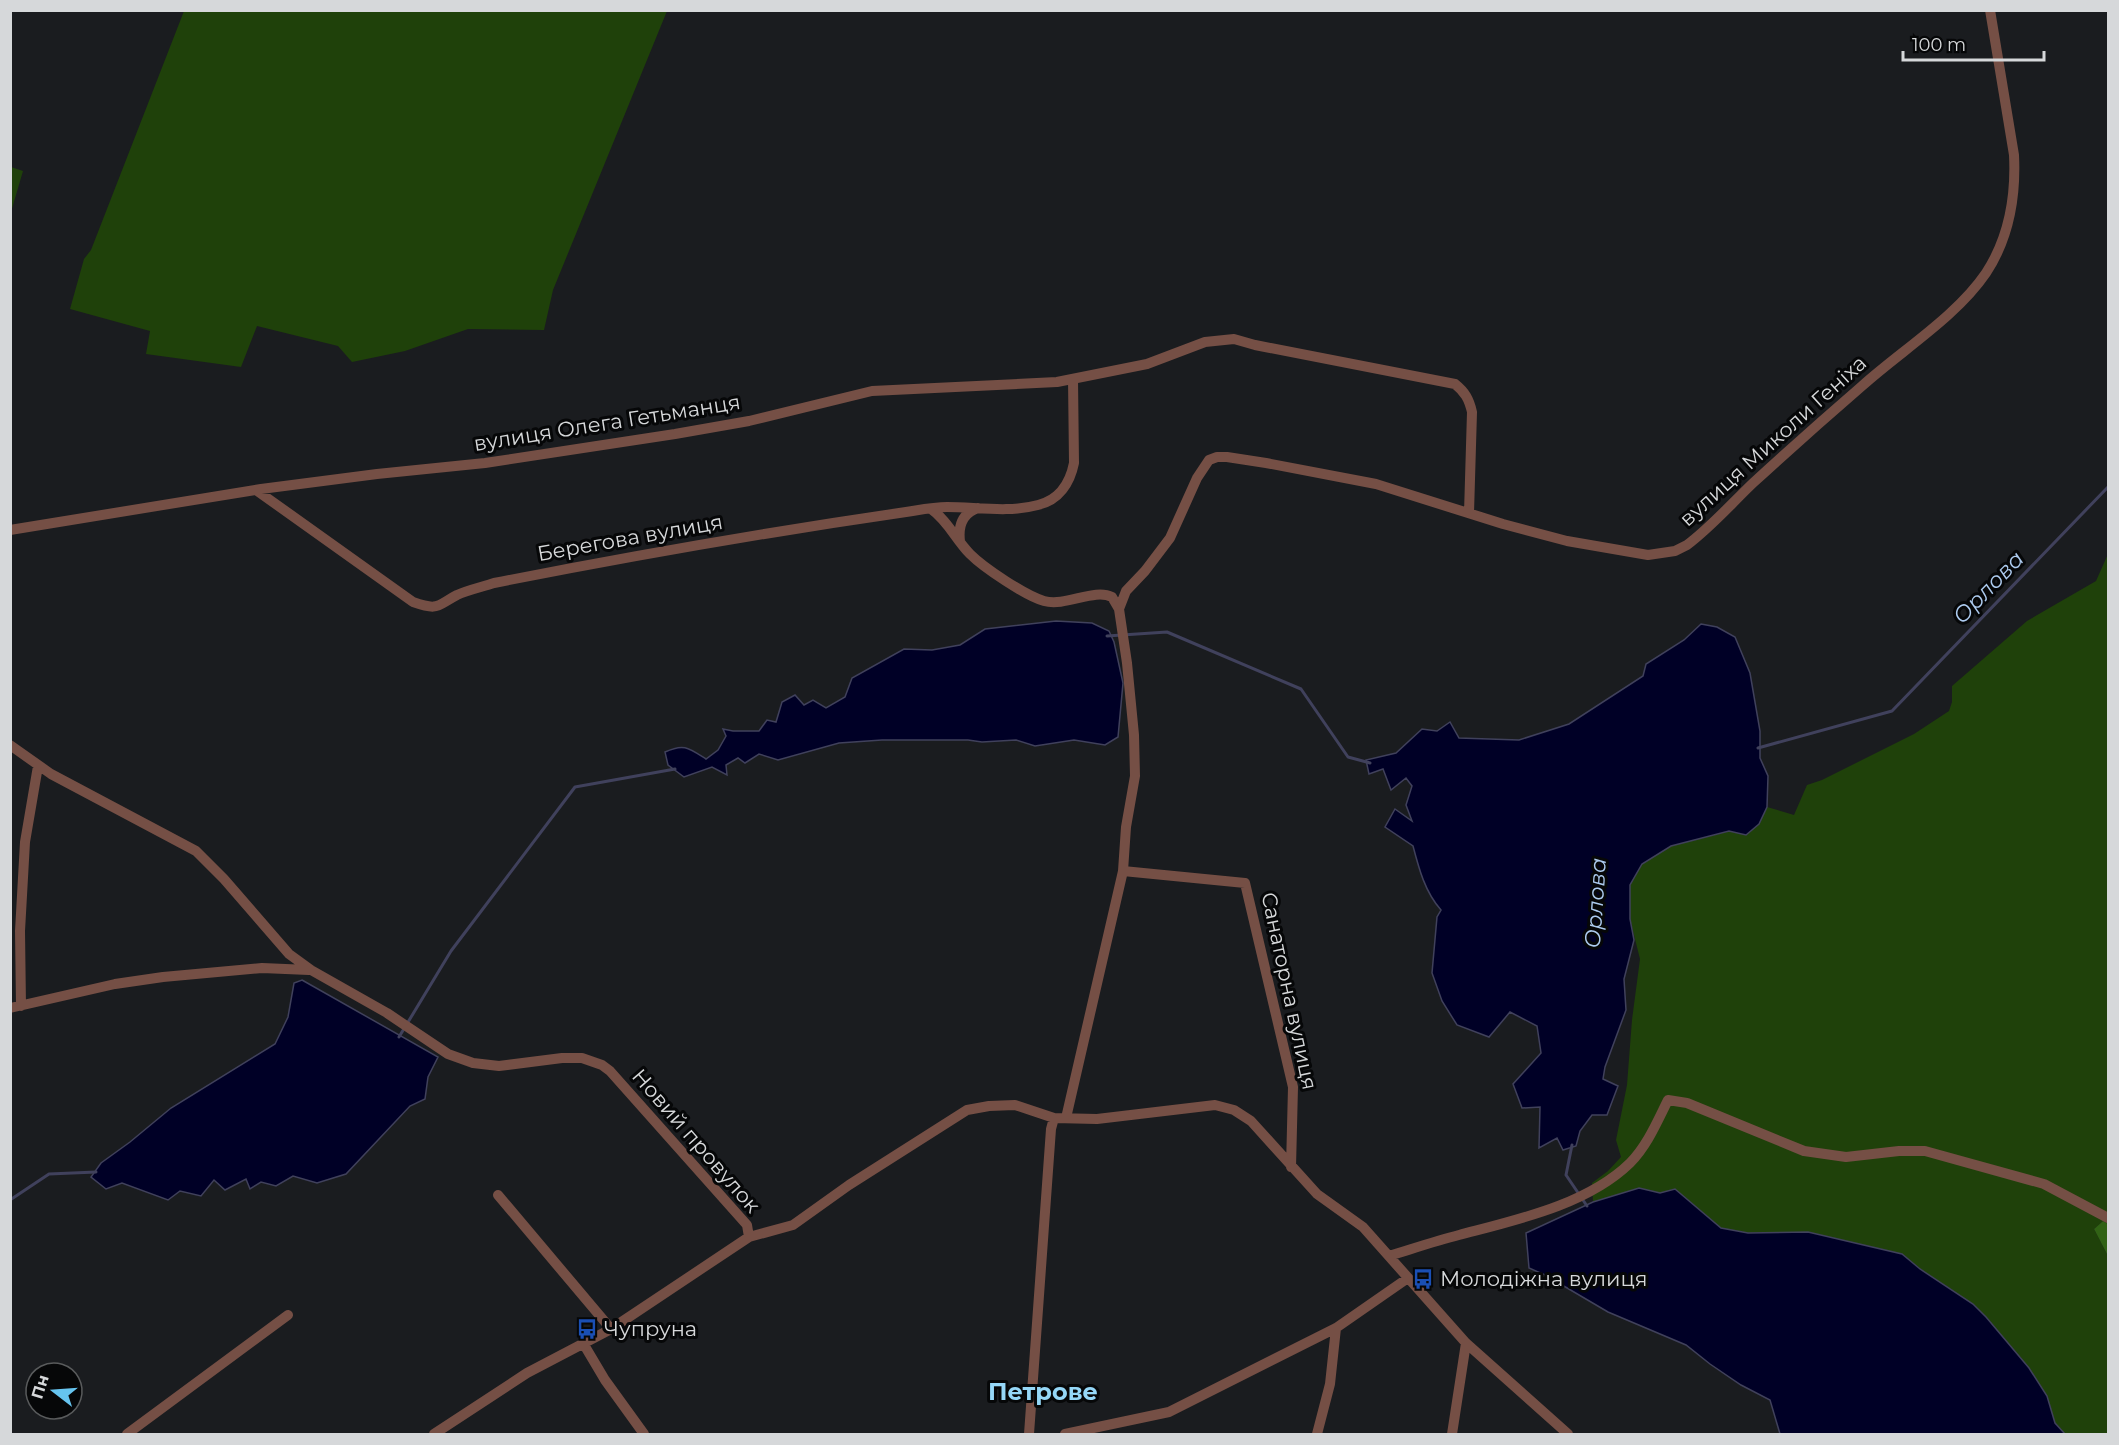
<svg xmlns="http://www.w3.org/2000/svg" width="2119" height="1445" font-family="Montserrat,sans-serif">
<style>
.green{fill:#1f410a}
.forest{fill:#316215}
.water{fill:#000026;stroke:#40415c;stroke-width:1.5}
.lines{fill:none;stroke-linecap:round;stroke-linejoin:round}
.stream{stroke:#40415c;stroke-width:3}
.street{stroke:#754f45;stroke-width:10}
.labels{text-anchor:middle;stroke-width:6;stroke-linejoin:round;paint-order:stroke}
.street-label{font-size:21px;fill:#d6d8da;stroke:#060708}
.poi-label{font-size:21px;fill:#d6d8da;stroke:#060708;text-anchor:start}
.water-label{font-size:22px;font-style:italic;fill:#adcbef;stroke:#060708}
.quarter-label{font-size:24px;font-weight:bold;fill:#95d7f7;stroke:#060708}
</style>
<rect width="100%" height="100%" fill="#1a1c1f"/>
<path class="green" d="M184 11V10L667 11 553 290 544 330 468 329 405 351 352 362 338 346 257 326 241 367 146 354 150 331 70 309 84 259 91 250Z
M11 167 23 171 11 212 10 167Z
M2108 554V1224L2103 1221 2094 1229 2108 1256V1434H2065L2055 1423 2047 1396 2029 1368 1986 1317 1973 1304 1920 1269 1902 1254 1808 1232 1748 1233 1721 1228 1675 1189 1660 1193 1639 1188 1593 1202 1592 1183 1608 1171 1621 1157 1616 1140 1627 1085 1632 1020 1640 959 1630 919V885L1642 864 1671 846 1759 824 1767 807 1794 815 1807 785 1822 780 1914 734 1949 711 1952 702V686L2027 621 2096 581Z"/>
<path class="forest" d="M2103 1221 2108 1224V1256L2094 1229Z"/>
<path class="water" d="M1056 621 1092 623 1109 631 1114 642 1123 683 1118 737 1105 745 1074 740 1035 746 1016 740 982 742 968 740H882L839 743 778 760 759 754 745 763 738 758 726 765 727 775 712 767 684 777 668 765 665 752C684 743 689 748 706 759L718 750 726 736 723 729 733 731H759L767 720 776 722 782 702 795 695 804 705 813 700 826 708 845 697 852 678 904 649 932 650 960 645 985 629Z
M1701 624 1717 627 1735 637 1750 673 1760 731V758L1768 776 1767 807 1759 824 1746 835 1729 831 1671 846 1642 864 1630 885V919L1634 940 1624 979 1626 1010 1605 1067 1603 1079 1618 1086 1607 1115H1592L1580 1131 1576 1146 1563 1150 1557 1138 1539 1148 1540 1107 1522 1108 1513 1084 1541 1053 1537 1026 1510 1012 1489 1037 1457 1025 1442 1001 1432 973 1437 917 1441 910C1425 892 1419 869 1413 846L1385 827 1395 809 1412 821 1406 805 1412 786 1406 778 1391 790 1383 769 1369 774 1366 760 1396 753 1422 729 1437 731 1450 722 1459 738 1519 740 1569 724 1643 676 1646 664 1684 640Z
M302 980 438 1057 428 1077 425 1099 410 1106 346 1174 317 1183 293 1176 276 1186 261 1182 250 1189 246 1179 225 1190 214 1180 201 1196 180 1191 168 1200 122 1183 106 1189 91 1177 101 1163 130 1142 171 1108 275 1044 288 1017 294 983Z
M1639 1188 1660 1193 1675 1189 1721 1228 1748 1233 1808 1232 1902 1254 1920 1269 1973 1304 1986 1317 2029 1368 2047 1396 2055 1423 2065 1434H1780L1770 1400 1741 1385 1710 1364 1686 1345 1608 1312 1545 1275 1529 1268 1526 1233 1593 1202Z"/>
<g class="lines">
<path class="stream" d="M1107 636 1167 632 1301 689 1348 757 1370 763
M1758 748 1892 711 2108 487
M399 1037 451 951 575 787 675 769
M1572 1145 1566 1175 1587 1206
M10 1200 49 1174 96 1172"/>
<path class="street" d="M256 490 413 602C439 611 436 606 457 595 468 590 482 587 494 583 631 556 768 532 906 512 919 510 934 507 947 507 976 507 1009 513 1038 505 1059 500 1070 483 1074 463L1073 379
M931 509C948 521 956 540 970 554 984 568 1026 596 1044 601 1066 607 1094 588 1112 597L1119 609
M10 530 261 489 377 474 485 463 675 434 749 421 872 391 1057 382 1147 364 1205 342 1234 339 1255 345 1455 384C1465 392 1469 399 1472 412L1469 513
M960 541C958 525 963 513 978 508
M10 745 51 774 196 851 224 879 289 954 311 970 387 1013 448 1054 473 1063 499 1066 562 1058H582L602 1065 610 1071 747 1225 749 1237
M1123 871 1245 883 1293 1087 1291 1167
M21 1006 20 931 25 842 38 766
M10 1008 115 984 163 977 262 968 309 970
M1066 1118 1123 871 1126 827 1135 776 1134 735 1127 663 1119 609 1126 591 1145 571 1170 538 1197 478 1209 460 1217 457H1227L1266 463 1376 484 1503 524 1567 541 1648 555 1675 551 1687 545C1711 527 1731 504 1753 483 1789 450 1825 418 1862 386 1902 350 1956 317 1986 273 2009 238 2016 196 2014 155L1990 10
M498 1195 611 1329
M1389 1256C1412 1249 1435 1241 1459 1235 1516 1220 1587 1205 1630 1163 1647 1146 1657 1122 1668 1100L1687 1103 1804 1151 1846 1157 1899 1151H1925L2044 1184 2108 1218
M583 1343 605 1380 644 1434
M127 1434 288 1315
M434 1434 527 1373 611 1329 749 1237 793 1225 849 1185 967 1110 989 1106 1015 1105 1054 1118 1097 1119 1215 1105 1234 1110 1251 1121 1317 1194 1363 1227 1466 1343 1568 1434
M1029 1434 1051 1129 1054 1118
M1065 1434 1169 1412 1336 1328 1408 1278
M1317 1434 1330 1384 1336 1328
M1452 1434 1466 1343"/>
</g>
<defs>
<g id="bus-bare" transform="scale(1.62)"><path d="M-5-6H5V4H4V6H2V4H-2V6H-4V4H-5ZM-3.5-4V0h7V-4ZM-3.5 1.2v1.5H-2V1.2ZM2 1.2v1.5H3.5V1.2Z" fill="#1a4fb4" stroke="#060708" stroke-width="2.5" paint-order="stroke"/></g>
</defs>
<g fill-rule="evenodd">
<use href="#bus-bare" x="1423" y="1279"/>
<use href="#bus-bare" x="587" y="1329"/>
</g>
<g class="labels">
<g class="street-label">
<text transform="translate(607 423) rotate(-9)" y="7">вулиця Олега Гетьманця</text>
<text transform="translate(1773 441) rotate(-42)" y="7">вулиця Миколи Геніха</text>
<text transform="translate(630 538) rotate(-10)" y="7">Берегова вулиця</text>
<text transform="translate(1289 991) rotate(78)" y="7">Санаторна вулиця</text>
<text transform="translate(696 1141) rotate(49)" y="7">Новий провулок</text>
</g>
<g class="poi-label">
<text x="1440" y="1286">Молодіжна вулиця</text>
<text x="604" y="1336">Чупруна</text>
</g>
<g class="water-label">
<text transform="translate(1988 587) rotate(-46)" y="8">Орлова</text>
<text transform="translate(1595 903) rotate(-86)" y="8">Орлова</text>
</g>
<g class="quarter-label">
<text x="1043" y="1400">Петрове</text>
</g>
</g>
<rect width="2119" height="1445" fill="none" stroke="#d6d8da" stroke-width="24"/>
<g transform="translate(54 1391) rotate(287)"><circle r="28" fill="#060708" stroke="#595b5c" stroke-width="1.5"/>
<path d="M0-4.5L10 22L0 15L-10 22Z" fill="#66c4ef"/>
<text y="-9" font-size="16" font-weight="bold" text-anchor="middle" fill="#d6d8da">Пн</text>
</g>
<path d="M1903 51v9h141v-9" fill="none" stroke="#d6d8da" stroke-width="3"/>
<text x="1912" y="51" font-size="18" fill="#d6d8da" stroke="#060708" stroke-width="4.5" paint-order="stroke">100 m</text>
</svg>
